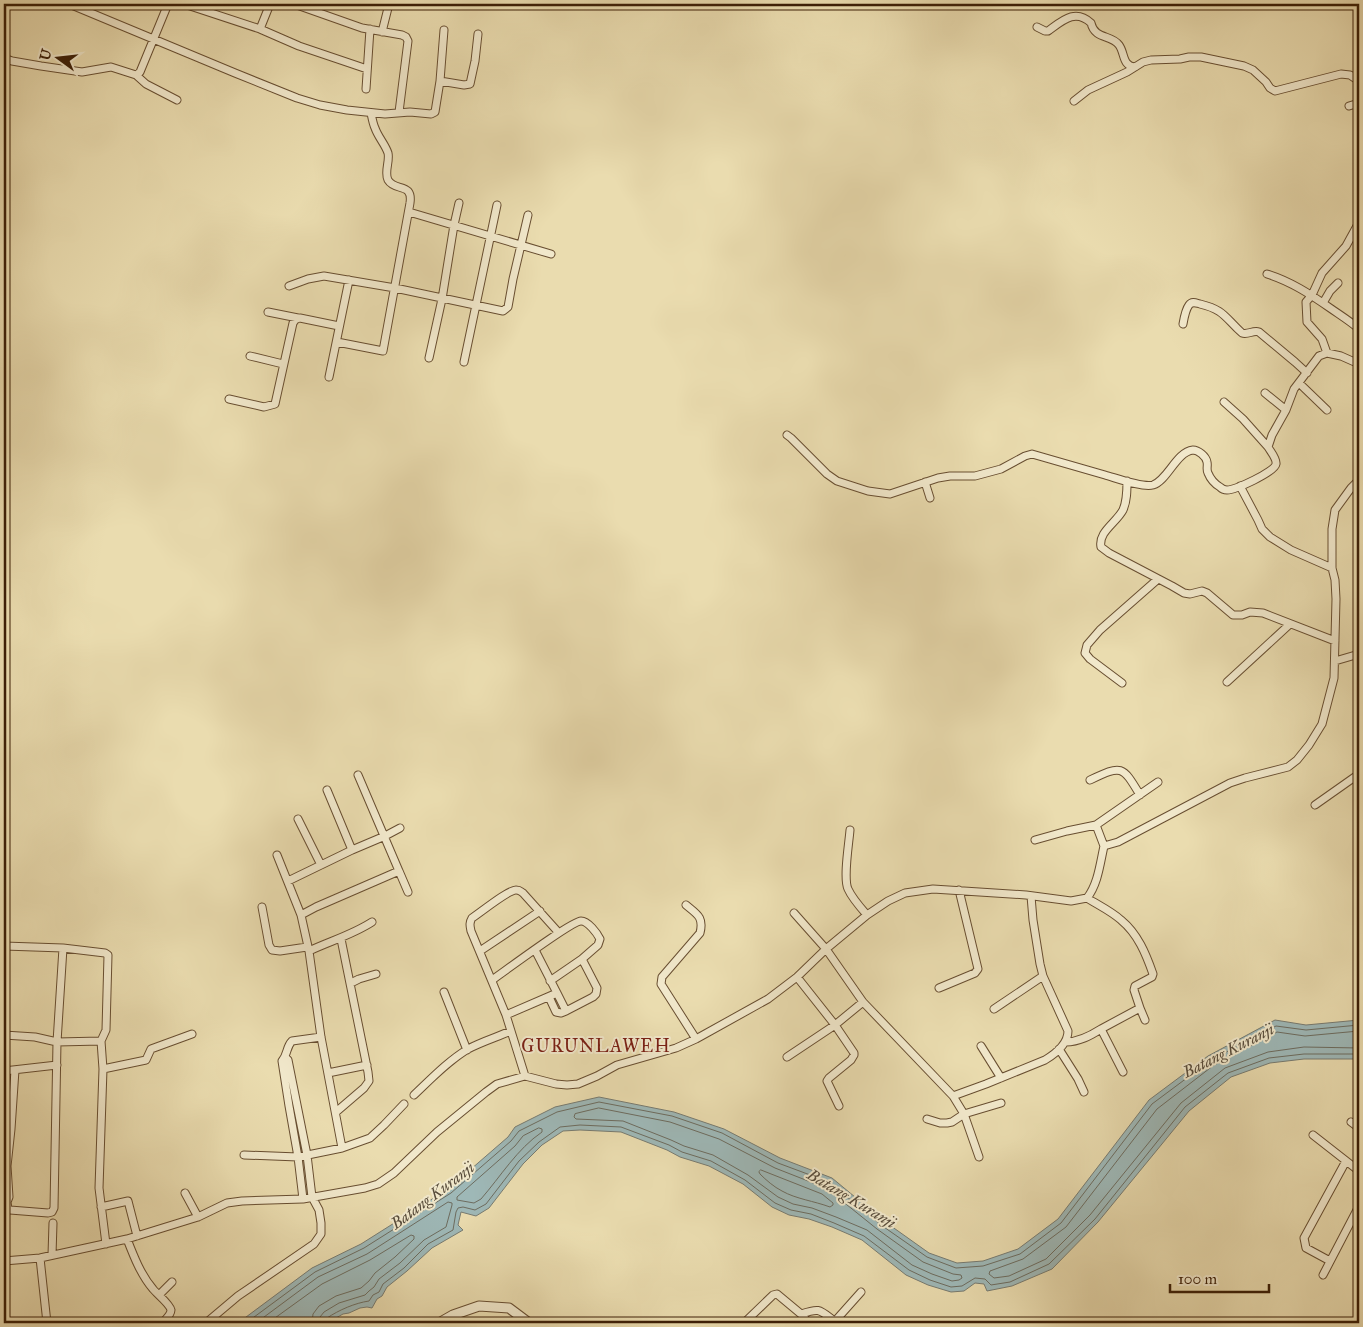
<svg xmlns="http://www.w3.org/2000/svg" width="1363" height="1327" font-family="'IM FELL Great Primer',serif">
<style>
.water{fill:#9eb8b7;stroke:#777b71}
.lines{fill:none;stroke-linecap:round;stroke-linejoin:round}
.shore{stroke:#6d6c5f;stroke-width:1}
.minor-casing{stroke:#684e31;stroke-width:9}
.tertiary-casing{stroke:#684e31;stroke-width:11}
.minor{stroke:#f1e8cb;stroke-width:7}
.tertiary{stroke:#f1e8cb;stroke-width:9}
.labels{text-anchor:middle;stroke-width:4;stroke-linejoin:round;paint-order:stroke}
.water-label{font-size:16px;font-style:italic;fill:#594d3c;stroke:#f1e8cb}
.quarter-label{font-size:18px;letter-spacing:1px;fill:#7a1f14;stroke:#f1e8cb}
</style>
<rect width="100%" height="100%" fill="#eadcaf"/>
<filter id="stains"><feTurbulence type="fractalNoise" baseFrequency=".004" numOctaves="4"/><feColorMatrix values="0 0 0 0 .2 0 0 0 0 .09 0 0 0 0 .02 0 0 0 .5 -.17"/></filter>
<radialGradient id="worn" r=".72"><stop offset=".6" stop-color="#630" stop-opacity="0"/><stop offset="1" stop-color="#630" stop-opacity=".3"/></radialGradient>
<path class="water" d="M1275 1020 1306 1025 1359 1020V1059H1304L1270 1063 1231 1077 1189 1111 1098 1222 1052 1269 1012 1286 987 1291 984 1284 975 1283 964 1291 951 1292 928 1285 906 1275 862 1240 832 1227 809 1219 789 1215 772 1207 743 1184 709 1166 680 1157 667 1150 621 1132 580 1130 563 1131 542 1145 523 1164 489 1208 476 1216 461 1212 458 1225 463 1230 432 1248 407 1271 387 1287 382 1296 377 1299 372 1308 367 1307 360 1308 349 1313 343 1314 327 1323H238L312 1268 361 1244 448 1189 508 1137 515 1127 555 1107 599 1097 674 1112 724 1129 780 1158 832 1178 884 1221 929 1253 957 1263 983 1261 1018 1249 1058 1219 1149 1100 1208 1056Z"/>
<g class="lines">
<path class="shore" d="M1359 1031 1305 1036 1277 1032 1214 1065 1157 1109 1066 1227 1023 1259 990 1271 989 1274 994 1278 1009 1276 1046 1259 1090 1215 1181 1103 1225 1068 1268 1052 1304 1047 1359 1048
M599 1108 670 1122 719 1139 775 1168 826 1188 877 1229 923 1262 953 1274 961 1275 962 1278 959 1280 952 1281 932 1274 912 1265 867 1230 836 1217 812 1208 793 1204 778 1197 748 1175 713 1155 684 1146 671 1140 623 1121 576 1119 574 1117 575 1114Z
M539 1128 542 1129V1132C517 1149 501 1176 481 1199L474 1203 457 1200V1197L515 1146 523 1136Z
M761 1170 822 1194 833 1203V1205L830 1207C814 1201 796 1199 782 1191 774 1187 766 1180 760 1174L759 1172Z
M246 1323 315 1272 364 1248 451 1193 511 1141 519 1131 557 1112 599 1102 672 1116 722 1133 778 1163 829 1182 881 1225 927 1257 956 1268 983 1266 1020 1254 1061 1223 1152 1104 1211 1060 1276 1026 1306 1030 1359 1025
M256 1323 318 1277 367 1254 448 1202 452 1203V1205L446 1227 424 1240 400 1263 379 1279 374 1287 369 1291 365 1295 339 1303 324 1312 320 1317 319 1323
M268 1323 322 1284 370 1260 411 1235 414 1236V1239L395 1257 375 1273 369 1281 361 1288 336 1296 319 1306 313 1314 312 1323
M326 1323 327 1318C339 1310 355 1303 369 1301L373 1295 379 1292 383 1284 404 1268 428 1244 453 1230 456 1212 458 1208 463 1207 475 1210 486 1204 519 1161 539 1142 560 1127 580 1125 621 1127 669 1145 682 1152 711 1161 745 1180 775 1203 791 1210 811 1214 834 1223 864 1236 909 1270 930 1280 951 1287 962 1286 975 1278 985 1279 991 1285 1010 1282 1049 1264 1095 1219 1185 1107 1228 1073 1269 1058 1304 1054H1359"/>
<g class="minor-casing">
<path id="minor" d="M184 4 260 29 299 46 367 69
M294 4 362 28 402 35 406 37 408 41 399 112
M74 6 235 73 297 98 320 105 347 110 385 114 410 112 431 114 435 112 440 81 444 30
M1037 27 1045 31H1048C1062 21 1075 8 1091 23 1095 40 1111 34 1119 45 1125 53 1122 66 1135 67
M260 29 270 4
M382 32 389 4
M4 58 12 61 41 66 82 72 111 67 136 75 140 72 168 4
M136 75 146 84 177 100
M440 81 464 85 470 84 475 61 478 34
M366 89 370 29
M1359 90V104
M1074 101 1088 90 1127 72 1143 62 1151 60 1180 59 1189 57H1201L1244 66 1253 70 1266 82 1270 88 1275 91 1341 74 1350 75 1359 81
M1349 106 1359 103
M409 212 551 254
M1267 274C1290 281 1310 294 1330 308 1340 315 1350 321 1359 329
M289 286 308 279 324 276 395 288 503 311 508 307 513 279 528 215
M1323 303 1330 291 1338 283
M268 312 298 318
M1183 324C1184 318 1186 309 1189 305 1192 301 1196 303 1200 304 1225 310 1225 318 1242 333 1248 335 1253 330 1259 332L1295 362 1307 373
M337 342 383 351 410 203C413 182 395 192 388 180 384 172 390 161 388 153 385 144 378 137 375 128 373 124 372 118 371 113
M1327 353 1322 339 1307 322 1306 302 1312 295 1322 273 1346 246 1357 226
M250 356 283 364
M429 358 442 299 454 225 459 203
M464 362 497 205
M329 377 349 280
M1299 383 1327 410
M1265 393 1286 410
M229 399 264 407 275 404 293 323 296 319 300 318 339 326
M1224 402 1243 419 1268 447
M787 435 791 438 827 474 837 481 868 491 890 494 938 478 950 476H975L1001 469 1025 456 1032 454C1056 461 1081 468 1105 475 1116 478 1143 488 1153 485 1168 480 1176 452 1193 450 1198 450 1206 456 1207 462 1208 466 1206 469 1208 473 1210 478 1215 484 1220 487 1222 489 1224 490 1227 490 1235 490 1275 472 1276 464 1277 459 1271 452 1268 447L1272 435 1286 410 1294 389 1319 356 1327 353 1341 356 1359 364
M1127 481C1127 491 1127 501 1123 510 1116 523 1098 532 1101 547L1109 553 1172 586 1184 593 1190 594 1202 591 1207 593 1233 615H1242L1250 612 1263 613 1335 641
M925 482 930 498
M1240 486 1258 520 1262 529 1270 537 1291 550 1332 568
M1335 661 1359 654
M1227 682 1290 624
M1122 683 1090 659 1085 653 1087 645 1100 630 1158 579
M1090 780C1122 765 1122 765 1140 795
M327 790 352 850
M1315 805 1359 774
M298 819 321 865
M1096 825 1158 782
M850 830C849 843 843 878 848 889 852 898 860 907 867 915
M1035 840 1067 831 1096 825 1104 846
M277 855 301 915 309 951 321 1037 342 1148
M399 871 408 892
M288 881 352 850 385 836 400 828
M1087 898C1098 905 1111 911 1121 920 1138 934 1146 954 1153 974L1152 977 1135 986 1134 990 1140 1008 1101 1029 1123 1072
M686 905C697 914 704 917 700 933L662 977 661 984 696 1039
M262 907 269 945 272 950 280 951 307 947
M794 913 826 949 863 1002 953 1096 964 1114 979 1157
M301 915 316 907 399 871 358 775
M4 946 63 948 57 1042 54 1208 52 1212 48 1213 10 1210 8 1209 7 1202 9 1197 7 1166 11 1129 15 1070
M63 948 105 953 108 955 106 1030 101 1041 103 1069 99 1188 106 1244
M309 951C330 941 352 935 372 922
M480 951 540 911
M797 977 835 1025 854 1053V1055L851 1060 829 1078 827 1081 839 1106
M492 980C505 971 572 921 581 921 588 921 597 933 600 939L598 945 582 959
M550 981 582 959 597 988 596 994 593 997 566 1011 557 993
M351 983 359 979 376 974
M939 988 975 973 978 969 959 890
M444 992 467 1050
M549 997 556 1012 561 1013 566 1011
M1140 1008 1145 1020
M994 1009 1043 976
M506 1015 557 993 535 950
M4 1035 35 1037 57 1042 101 1041
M1066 1042C1079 1042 1090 1036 1101 1029
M981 1046 1001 1078
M1059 1049 1078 1079 1084 1092
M787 1057 835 1025 863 1002
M103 1069 146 1060 151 1049 192 1034
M4 1071 57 1065
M328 1073 367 1065
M525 1076 506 1015 471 931C470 926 469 923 472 918 480 913 508 890 516 890 520 890 520 891 523 893L559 933
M414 1095C431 1079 448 1061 468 1049 481 1042 497 1037 511 1031
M953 1096 986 1084 1045 1060C1055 1054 1068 1044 1068 1031L1043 976 1040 964 1033 920 1031 896
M336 1112 364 1088 369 1081 368 1072 341 939
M927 1119 940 1123H947L952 1122 964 1114 1001 1103
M1351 1122 1359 1128
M1313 1135 1359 1171
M244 1155 298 1157 342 1148 370 1138 384 1125 404 1104
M185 1193 198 1217
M303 1199 298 1157 289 1106 282 1061C288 1054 286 1047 292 1041L321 1037
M101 1207 128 1201 137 1236
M127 1239C134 1257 141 1275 153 1289 157 1294 170 1304 171 1310 171 1315 165 1320 162 1323
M52 1255 53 1223
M40 1258 47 1323
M4 1261 40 1258 127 1239 198 1217 227 1203 242 1201 303 1199 365 1188 378 1184 394 1173 437 1132 486 1092 497 1084 525 1076 556 1084 567 1085 578 1084 597 1076 617 1065 676 1048 696 1039 768 999 797 977 826 949 867 915 888 901 905 893 933 889 1026 895 1071 901 1087 898C1098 884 1100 864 1104 846L1118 842 1230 783 1245 778 1288 767 1297 760 1309 745 1322 724 1334 678 1336 599 1335 580 1332 568V529L1335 510 1351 488 1359 480
M1330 1261 1306 1248 1304 1238 1346 1161
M1323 1275 1359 1206
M159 1295 172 1282
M801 1314C819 1308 819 1309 833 1320H836L861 1292
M453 1315 460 1323
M16 1323H47
M206 1323 238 1296 314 1244 321 1234V1223L319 1210 312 1197 307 1155 288 1060 286 1058
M744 1323 773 1295 777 1294 801 1314 809 1323"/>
</g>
<g class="tertiary-casing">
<path id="tertiary" d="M439 1323 453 1315 479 1306 509 1308 529 1323"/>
</g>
<use href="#minor" class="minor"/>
<use href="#tertiary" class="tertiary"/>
</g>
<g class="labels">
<g class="water-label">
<text transform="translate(1228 1050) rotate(-27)" y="6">Batang Kuranji</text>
<text transform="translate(432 1195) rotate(-37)" y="6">Batang Kuranji</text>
<text transform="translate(852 1198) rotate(31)" y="6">Batang Kuranji</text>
</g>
<g class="quarter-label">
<text x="596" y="1052">GURUNLAWEH</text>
</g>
</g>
<rect width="1363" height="1327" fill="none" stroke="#eadcaf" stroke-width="20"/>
<rect x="5" y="5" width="1353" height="1317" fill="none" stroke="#3c1f07" stroke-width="2.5"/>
<rect x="10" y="10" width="1343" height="1307" fill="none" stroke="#3c1f07"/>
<g transform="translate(58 58) rotate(285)" stroke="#f1e8cb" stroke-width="4" paint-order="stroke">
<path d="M0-4L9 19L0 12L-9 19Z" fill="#3c1f07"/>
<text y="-8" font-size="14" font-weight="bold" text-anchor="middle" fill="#3c1f07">U</text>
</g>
<path d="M1170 1284v8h99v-8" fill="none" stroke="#3c1f07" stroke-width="2.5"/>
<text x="1178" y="1284" font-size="15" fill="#3c1f07" stroke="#f1e8cb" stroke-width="4" paint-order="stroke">100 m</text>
<rect width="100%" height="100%" filter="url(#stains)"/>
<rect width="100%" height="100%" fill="url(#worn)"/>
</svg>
